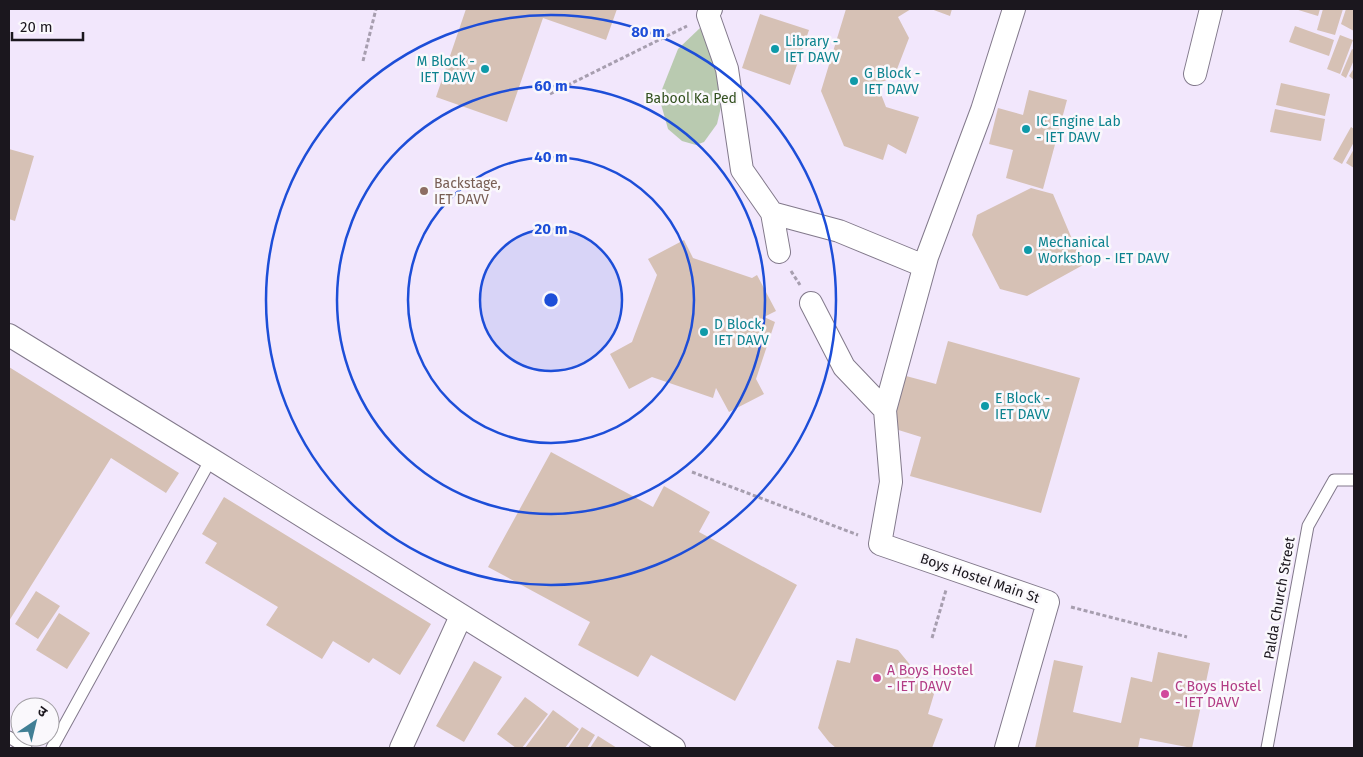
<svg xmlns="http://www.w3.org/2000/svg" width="1363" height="757" font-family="'Fira Sans','Noto Sans Devanagari',sans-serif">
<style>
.green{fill:#b9cab0}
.building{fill:#d6c1b5}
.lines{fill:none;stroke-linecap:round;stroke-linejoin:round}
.service-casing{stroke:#82798b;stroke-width:13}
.minor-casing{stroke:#82798b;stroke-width:24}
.path{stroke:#a79eaf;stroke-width:3;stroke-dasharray:4 2.5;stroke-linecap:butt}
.service{stroke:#fff;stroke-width:11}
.minor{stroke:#fff;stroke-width:22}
.ring{fill:none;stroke:#1d4ed8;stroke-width:2.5}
.culture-dot{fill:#0f9aa8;stroke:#faf8fc;stroke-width:2}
.education-dot{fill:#8d6e63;stroke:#faf8fc;stroke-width:2}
.hotel-dot{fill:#d1479c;stroke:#faf8fc;stroke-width:2}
.labels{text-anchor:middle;stroke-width:5;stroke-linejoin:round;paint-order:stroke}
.culture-label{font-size:14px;fill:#0d838f;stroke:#faf8fc;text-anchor:start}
.park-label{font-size:14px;fill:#32501e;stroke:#faf8fc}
.education-label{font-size:14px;fill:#785e54;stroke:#faf8fc;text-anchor:start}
.street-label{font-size:14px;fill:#1b171e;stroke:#faf8fc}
.hotel-label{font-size:14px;fill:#b23c85;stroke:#faf8fc;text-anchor:start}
.centre{fill:#1d4ed8;stroke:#faf8fc;stroke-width:2.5}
.ring-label{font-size:15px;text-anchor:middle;font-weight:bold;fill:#1d4ed8;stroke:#faf8fc;stroke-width:5;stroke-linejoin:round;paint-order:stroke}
</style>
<rect width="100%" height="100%" fill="#f2e7fc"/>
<path class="green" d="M700 28 718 65 721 107 717 124 704 142 696 145 682 141 668 129 659 97 678 49Z"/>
<path class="building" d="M466 9H617L606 40 543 18 507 122 436 97Z
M846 9H911L898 17 909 38 894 77 877 84 886 107 919 117 906 154 888 144 883 160 844 146 821 91Z
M931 9H952L950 16Z
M1295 9H1320L1318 16Z
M1323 9H1343L1335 35 1317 30Z
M1346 9H1354V31L1341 24Z
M760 14 809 30 790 85 742 68Z
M1295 26 1334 40 1329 56 1289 42Z
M1340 35 1353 40 1340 74 1327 69Z
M1352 49 1354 50V60L1346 78 1341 75Z
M1354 68V80L1349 76Z
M1281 83 1330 94 1325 116 1276 105Z
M1029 90 1067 100 1043 189 1006 178 1013 150 989 144 998 108 1023 115Z
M1275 109 1325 119 1321 141 1270 132Z
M1351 127 1354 129V142L1342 164 1333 159Z
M9 149 34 156 15 221 9 219Z
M1354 149V168L1346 163Z
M1031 188 1053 194 1083 265 1027 296 1000 289 972 235 977 215Z
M684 240 693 258 752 278 757 275 776 311 764 317 775 322 756 379 764 394 729 412 716 388 713 398 652 377 629 389 610 354 632 342 657 275 648 259Z
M948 341 1080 378 1041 513 910 476 921 437 892 428 906 376 936 384Z
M9 367 179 473 166 493 111 458 9 621Z
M551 452 653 507 664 486 710 512 699 532 797 585 735 701 651 655 638 677 578 645 590 622 488 567Z
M224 497 431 624 400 675 373 658 369 663 333 641 322 659 266 625 278 607 205 563 217 543 202 534Z
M36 591 60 606 38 639 15 624Z
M59 613 90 633 67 669 36 650Z
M856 638 898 650 934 694 928 714 943 719 932 748H836L829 742 818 728 837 660 850 663Z
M1158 652 1210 663 1192 748 1140 738 1138 748H1035L1054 660 1083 666 1073 712 1121 723 1131 677 1152 682Z
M474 661 502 677 464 742 436 726Z
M525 697 548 714 522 748H516L497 734Z
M553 710 579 729 565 748H525Z
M582 727 595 735 587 748H568Z
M598 736 617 748H590Z"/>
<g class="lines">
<g class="service-casing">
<path id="service" d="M9 737 26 748
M52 748 211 459
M1267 748 1308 526 1334 480H1354"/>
</g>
<g class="minor-casing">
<path id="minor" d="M711 9 708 15 727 69 742 170 772 213 839 231 924 266
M1195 74 1211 9
M772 213 779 252
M811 303 844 367 885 410
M9 335 211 459 674 748
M401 748 461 616
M1006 748 1048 602 880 544 891 482 885 410 927 257 982 110 1014 9"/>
</g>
<path class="path" d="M363 61 376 9
M550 94 687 26
M791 271 800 285
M692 472 858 535
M1071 607 1187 637
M932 638 946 590"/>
<use href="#service" class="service"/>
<use href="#minor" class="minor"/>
</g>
<circle cx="551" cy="300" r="71" fill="#1d4ed8" fill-opacity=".12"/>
<g class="ring">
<circle cx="551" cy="300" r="71"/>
<circle cx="551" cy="300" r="143"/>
<circle cx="551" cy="300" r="214"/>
<circle cx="551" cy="300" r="285"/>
</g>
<g class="culture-dot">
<circle cx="775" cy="49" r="5"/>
<circle cx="485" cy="69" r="5"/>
<circle cx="854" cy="81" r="5"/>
<circle cx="1026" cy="129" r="5"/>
<circle cx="1028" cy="250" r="5"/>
<circle cx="704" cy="332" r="5"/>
<circle cx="985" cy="406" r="5"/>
</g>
<circle class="education-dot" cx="424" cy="191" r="5"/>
<g class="hotel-dot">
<circle cx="877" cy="678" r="5"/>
<circle cx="1165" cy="694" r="5"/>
</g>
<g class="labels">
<g class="culture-label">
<text x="785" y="46">Library -<tspan x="785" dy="16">IET DAVV</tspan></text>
<text x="475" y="66" text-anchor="end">M Block -<tspan x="475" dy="16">IET DAVV</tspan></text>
<text x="864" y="78">G Block -<tspan x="864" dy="16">IET DAVV</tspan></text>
<text x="1036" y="126">IC Engine Lab<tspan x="1036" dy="16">- IET DAVV</tspan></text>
<text x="1038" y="247">Mechanical<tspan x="1038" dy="16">Workshop - IET DAVV</tspan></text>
<text x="714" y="329">D Block,<tspan x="714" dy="16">IET DAVV</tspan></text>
<text x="995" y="403">E Block -<tspan x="995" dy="16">IET DAVV</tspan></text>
</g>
<g class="park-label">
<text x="691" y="103">Babool Ka Ped</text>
</g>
<g class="education-label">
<text x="434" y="188">Backstage,<tspan x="434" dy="16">IET DAVV</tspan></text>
</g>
<g class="street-label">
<text transform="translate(980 578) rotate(19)" y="5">Boys Hostel Main St</text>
<text transform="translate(1279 598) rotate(-80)" y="5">Palda Church Street</text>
</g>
<g class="hotel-label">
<text x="887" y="675">A Boys Hostel<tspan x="887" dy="16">- IET DAVV</tspan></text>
<text x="1175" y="691">C Boys Hostel<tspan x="1175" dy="16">- IET DAVV</tspan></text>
</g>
</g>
<circle cx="551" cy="300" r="8" class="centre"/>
<g class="ring-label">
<text x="648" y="37">80 m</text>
<text x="551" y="91">60 m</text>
<text x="551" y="162">40 m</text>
<text x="551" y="234">20 m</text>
</g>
<rect width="1363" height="757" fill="none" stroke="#1b171e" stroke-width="20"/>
<g transform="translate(35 722) rotate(35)"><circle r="24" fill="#faf8fc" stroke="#a19ea3"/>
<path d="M0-4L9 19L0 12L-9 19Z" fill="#417f95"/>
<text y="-8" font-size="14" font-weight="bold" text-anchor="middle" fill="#1b171e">उ</text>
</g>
<path d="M12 32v8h71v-8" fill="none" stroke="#1b171e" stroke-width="2.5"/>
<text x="20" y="32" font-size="15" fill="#1b171e" stroke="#faf8fc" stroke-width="4" paint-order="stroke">20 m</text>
</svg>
